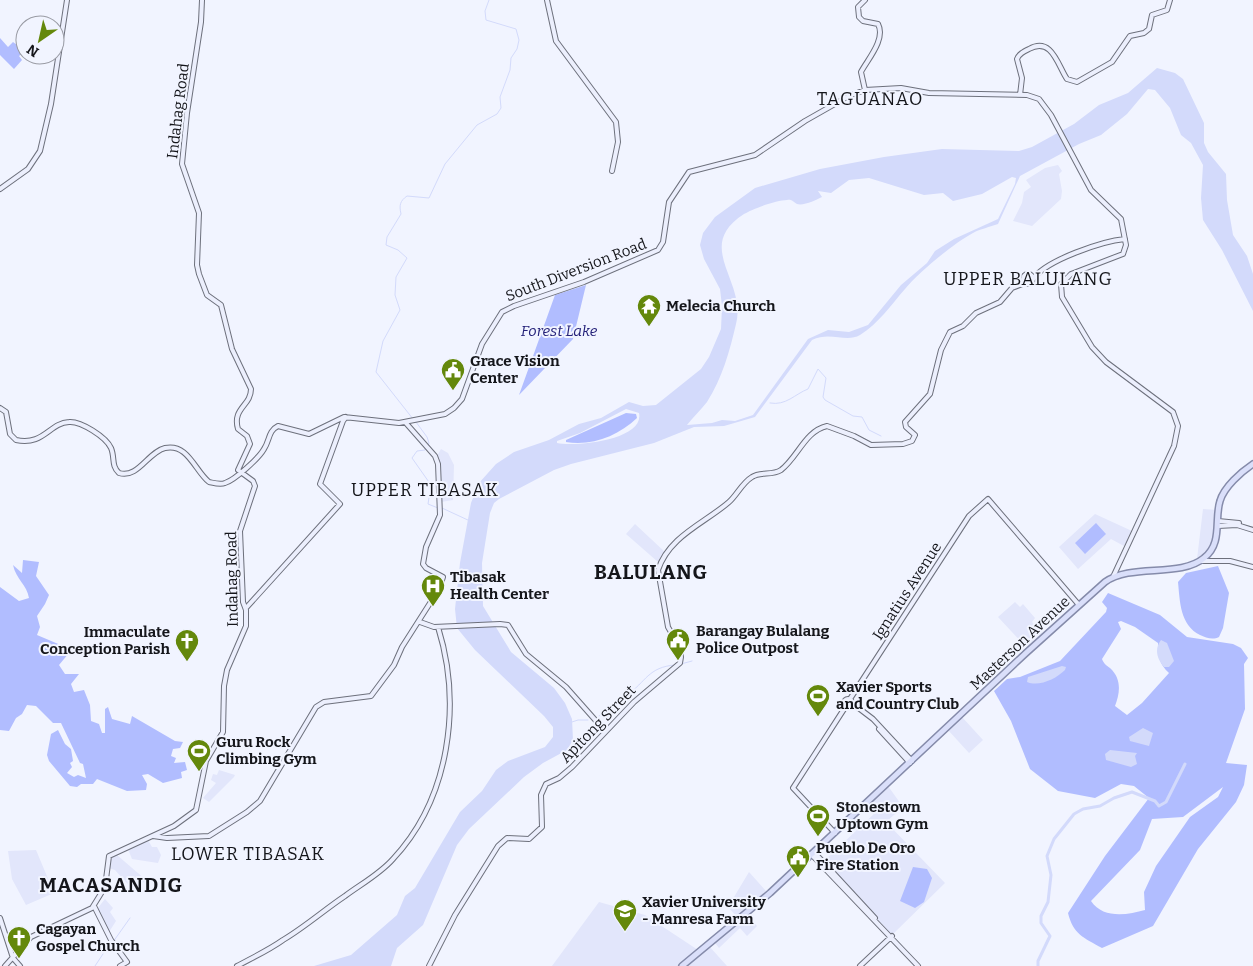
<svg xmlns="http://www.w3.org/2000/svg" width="1253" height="966" font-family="Bitter,serif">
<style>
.built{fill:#e2e6fb}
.green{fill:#b1bdff;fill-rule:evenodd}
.water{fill:#d3dafb;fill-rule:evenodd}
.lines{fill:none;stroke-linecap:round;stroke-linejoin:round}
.stream{stroke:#d3dafb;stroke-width:1}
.river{stroke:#d3dafb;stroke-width:3}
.secondary-casing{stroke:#6d707c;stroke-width:6}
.primary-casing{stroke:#858baa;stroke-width:8}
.secondary{stroke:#eceffd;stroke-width:4}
.primary{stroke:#dadffa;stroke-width:5}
.labels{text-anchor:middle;stroke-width:4;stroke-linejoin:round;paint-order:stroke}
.street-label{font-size:15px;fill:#15161b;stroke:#f1f4ff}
.poi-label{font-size:15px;font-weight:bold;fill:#15161b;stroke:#f1f4ff;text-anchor:start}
.park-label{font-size:15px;font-style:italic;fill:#242179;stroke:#f1f4ff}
.quarter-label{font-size:18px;letter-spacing:1px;fill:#15161b;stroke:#f1f4ff}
.district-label{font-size:20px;font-weight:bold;letter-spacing:1px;fill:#15161b;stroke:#f1f4ff}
</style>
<rect width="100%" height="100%" fill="#f1f4ff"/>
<path class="built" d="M1058 165 1062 171 1059 174 1062 191 1061 199 1032 226 1013 221 1022 203 1024 192 1031 187 1026 180 1045 168Z
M441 449 448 453 454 465 453 500 441 502 437 456Z
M1203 509 1217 510 1216 533 1210 548 1197 559Z
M1095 514 1132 531 1124 546 1111 539 1078 569 1059 547Z
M635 524 666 553 658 562 626 534Z
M1015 602 1020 607 1023 604 1035 618 1032 622 1042 633 1026 647 998 617Z
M962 717 983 740 969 753 948 730Z
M219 770 235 775 234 777 209 802 203 798 216 783 211 780 213 774 217 775Z
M888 786 903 807 886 822 945 883 892 935 824 861 876 812 868 804Z
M148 840 152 847H157L161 855 158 863 132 859 128 849Z
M36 850 54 893 26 905 12 879 8 851Z
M117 855 146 880 134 891 115 870 108 868 111 857Z
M749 872 766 891 737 917 728 907Z
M105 899 113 908 110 912 116 921 109 932 97 909Z
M599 902 645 915 698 950 677 966H552Z
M748 916 757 926 747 936 740 928 719 948 715 943Z
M709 946 727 966H685Z"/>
<path class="green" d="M0 38 8 47 13 42 25 51 19 56 22 60 14 69 0 55Z
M586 285 573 339 519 395 555 295Z
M626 413 636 414 637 418C618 436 593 446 566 442V440Z
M1096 523 1106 534 1085 554 1075 543Z
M23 560 39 562 36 576 49 595 45 604 37 616 40 627 37 635 63 646 69 653 59 665 65 674H79L71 684 74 692 84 690 90 705 91 721 99 724 102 733H105V709L108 707 112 719 130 724 132 716 175 741 183 742 180 748 173 749 171 756 176 758 174 763 185 762 187 770 181 772 182 778 163 783 148 774 142 775 147 784 146 790 127 791 97 779 93 784H81L77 787 70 786 49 761 47 755 51 734 58 730 65 744 71 749 73 761 70 763 72 767 67 773 74 777 78 775 86 778 83 764 80 763 61 723H53L36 706 27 705 22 714 16 718 9 731 0 730V587L19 601 29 598C27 585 16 579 13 565L22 573Z
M1218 566 1229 593 1223 628 1219 637C1213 640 1206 638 1200 635 1180 625 1180 602 1178 582L1186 573Z
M1108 593 1160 615 1187 637 1233 644 1241 648 1248 658 1244 664 1245 709 1226 763 1247 765 1244 785 1236 802 1198 849 1153 926 1102 948C1084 938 1073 934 1068 913L1105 856 1149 798 1134 786 1121 784 1095 798 1058 791 1030 769 1011 721 994 691 1007 679 1020 677 1060 661 1106 612 1107 608 1102 602ZM1121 621 1135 627 1158 643C1158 656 1159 664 1169 673L1142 703 1127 715 1115 706C1120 693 1122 679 1110 668 1106 665 1104 664 1102 659L1121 629 1118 622ZM1223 787 1218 797 1190 817 1156 866 1144 892 1145 910C1127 915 1103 919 1091 901L1140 850 1152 819 1183 817Z
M913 867 927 869 932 878 924 902 915 908 900 901Z"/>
<path class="water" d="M1157 68 1175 73 1183 79 1204 123V143L1208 152 1226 174 1227 200 1233 235 1247 256 1253 274V311L1222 250 1203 220 1201 198 1203 165 1191 143 1181 135 1170 108 1155 90 1148 89 1127 114 1101 135 1079 144 1020 176 998 224C990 227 980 229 973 233 954 243 919 272 905 289 891 305 878 324 860 335 846 343 830 331 812 340L755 417 724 426 694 427 654 443 571 464 554 470 499 499 494 503 490 513 482 563 483 606 511 652 554 688 565 703 572 719 573 740 567 750 543 763 524 777 469 829 457 845 423 925 397 948 391 966H314L351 955 397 915 405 896 415 888 460 812 482 791 496 770 508 761 545 747 553 737V727L544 716 475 650 457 628 455 609 460 563 471 503 479 483 496 464 514 452 549 440 579 424 601 418 629 402 643 406 656 405 701 369 709 357 721 329 722 306 720 289 704 259 700 245 703 233 715 217 755 188 820 169 884 157 942 149 1019 151 1032 147 1074 124 1099 105 1128 93ZM1012 177 1016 178 1015 184 998 219 954 239 935 251 927 263 901 285 868 325 849 332 828 330 808 339 753 415 735 421 722 420 712 423 687 425C693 417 701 410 707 402 722 379 730 350 736 324 747 280 693 247 744 214 752 209 777 200 787 200 792 199 793 202 797 204 804 206 816 200 822 197L818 191 831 193 849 180 869 178 924 195 943 193 953 201 982 194ZM626 409 639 413C645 440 575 447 557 443V441L580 433Z
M1161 640 1167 643 1174 661 1169 667H1164C1157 659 1154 649 1161 640Z
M1062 666 1066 667 1065 670C1056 679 1039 687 1027 682L1028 677Z
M1143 728 1153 733 1149 746 1130 741 1129 737Z
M1110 750 1137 753 1135 756 1137 764 1131 767 1106 760 1105 754Z"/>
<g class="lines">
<path class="stream" d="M770 403C786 406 795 394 808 389L818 369 826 378 823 397 825 400 853 416 862 417 869 430 881 436
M413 419 376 372 383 341 400 310 395 295 396 277 407 258 398 250 386 245 387 237 401 214C399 205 400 201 407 196L429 198 445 164 477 125 497 114 501 108 500 97 510 70 511 58 517 49 519 40 516 29 486 20 485 11 489 0
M416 422 427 437 429 443 425 450 417 451 412 458 431 485 428 504 438 508
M442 508 470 521
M681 664 692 661
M599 716C609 712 612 704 620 698 622 697 625 697 627 695 646 682 648 667 675 665
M572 722 578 720H588
M113 942 130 918
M95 966 103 954"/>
<path class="river" d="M1038 966V961L1050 936 1041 923V916L1048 902 1051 875 1047 856 1054 839 1074 814 1083 809 1100 806 1114 798 1132 792 1155 801 1159 806 1166 802 1185 764"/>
<g class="secondary-casing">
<path id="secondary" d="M547 0 556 41 616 122 618 142 612 171
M865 0 858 7 859 17 863 21 878 24C886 39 868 59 861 72L865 90
M1020 95 1022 78 1017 59C1019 54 1023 52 1029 49 1052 36 1058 66 1067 79L1077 82 1112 62 1130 36 1144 33 1149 29 1152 15 1167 10 1170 0
M0 189 28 169 40 151 51 104 67 0
M1023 279a5 5 0 1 1 10 0a5 5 0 1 1-10 0Z
M1033 279C1046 260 1103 241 1125 239
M0 408 6 412 10 434 16 440C44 446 49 423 69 422 81 421 106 437 111 448 115 457 111 466 119 473 138 479 148 452 165 448 188 443 195 471 209 482 214 483 220 485 225 483 235 480 259 458 264 449 270 440 268 431 278 426L309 434 344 417 399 423 445 414 454 408 462 399 482 344 502 312 514 306 584 282 658 250 663 242 669 202 689 172 755 155 805 121 849 96 865 90 901 88 929 93 1027 95 1039 99 1051 115 1091 190 1121 219 1126 245 1123 254 1071 274 1061 284 1062 297 1092 347 1106 362 1173 412 1178 426 1174 446 1113 577
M1218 521 1239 523
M1218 526 1237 525 1253 530
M1200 561H1230L1253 567
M246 608 340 504 320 484 343 421 346 417
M420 622 434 627 500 624 508 625 526 654 566 687 605 731
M850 699 969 516 988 499 1079 605
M844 703a4 4 0 1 1 8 0a4 4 0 1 1-8 0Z
M852 703 873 719 912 761
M879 729 910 763
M835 833 793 788 846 706
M153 836 167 838 209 836 247 812 260 801 316 707 324 702 371 696 394 665 402 647 439 589 443 577 426 568 423 564 426 547 440 515 438 464 435 456 405 422
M814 852 875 918
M811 854 918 966
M94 906 111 940 127 962 120 966
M0 918 13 958 20 966
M5 966 31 937 92 908 105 887 109 856 174 826 196 810 206 761 223 732 224 686 227 670 246 626V610L243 602 240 531 255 486 253 481 238 470 250 444 247 436 238 429C232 408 251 406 251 389L232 349 221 305 207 295 199 274 197 265 199 213 182 164 187 113 201 22 202 0
M237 966C252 958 269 950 283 940 305 927 324 910 345 896 361 884 380 874 393 859 450 798 462 704 438 627
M429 966 455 915 498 846 507 838 529 839 542 827 541 795 546 784 559 778 572 767 634 702 680 663 681 657 679 646 668 627 658 570C669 536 705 523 729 502 737 495 742 483 752 477 760 471 772 476 781 470 798 457 805 431 827 426L854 436 871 445 903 444 912 441 915 435 906 427 905 422 930 394 941 350 950 332 963 326 976 313 1000 302 1012 288 1025 283
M860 966 892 936"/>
</g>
<g class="primary-casing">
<path id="primary" d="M682 966 770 893 1026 653 1105 582C1131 563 1180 578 1204 558 1223 543 1214 520 1220 501 1224 487 1241 472 1253 464"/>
</g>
<use href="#secondary" class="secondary"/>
<use href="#primary" class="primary"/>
</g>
<defs>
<g id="temple-pin" transform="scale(1.25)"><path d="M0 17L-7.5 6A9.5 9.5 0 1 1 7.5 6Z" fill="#64880b" stroke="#f1f4ff"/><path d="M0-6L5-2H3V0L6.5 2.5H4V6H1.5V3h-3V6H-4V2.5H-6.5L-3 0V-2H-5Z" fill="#fff"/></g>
<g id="civic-pin" transform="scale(1.25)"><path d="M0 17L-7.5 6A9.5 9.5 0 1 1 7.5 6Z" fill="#64880b" stroke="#f1f4ff"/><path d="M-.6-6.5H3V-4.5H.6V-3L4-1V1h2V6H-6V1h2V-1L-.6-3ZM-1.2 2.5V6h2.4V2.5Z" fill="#fff"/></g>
<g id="hospital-pin" transform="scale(1.25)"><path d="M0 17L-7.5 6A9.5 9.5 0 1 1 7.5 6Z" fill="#64880b" stroke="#f1f4ff"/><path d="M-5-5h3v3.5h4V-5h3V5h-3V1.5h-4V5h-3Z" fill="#fff"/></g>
<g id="church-pin" transform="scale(1.25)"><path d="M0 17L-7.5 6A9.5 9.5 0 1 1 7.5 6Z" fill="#64880b" stroke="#f1f4ff"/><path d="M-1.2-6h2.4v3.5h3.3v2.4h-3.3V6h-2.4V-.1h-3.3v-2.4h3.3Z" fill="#fff"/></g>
<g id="stadium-pin" transform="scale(1.25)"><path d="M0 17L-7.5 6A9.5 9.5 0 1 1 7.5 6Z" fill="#64880b" stroke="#f1f4ff"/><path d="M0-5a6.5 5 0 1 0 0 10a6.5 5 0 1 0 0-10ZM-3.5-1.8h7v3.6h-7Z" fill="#fff"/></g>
<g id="university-pin" transform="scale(1.25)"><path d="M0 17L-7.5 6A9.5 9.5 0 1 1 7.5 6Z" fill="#64880b" stroke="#f1f4ff"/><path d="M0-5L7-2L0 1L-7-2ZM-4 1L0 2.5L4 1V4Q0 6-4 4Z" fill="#fff"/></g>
</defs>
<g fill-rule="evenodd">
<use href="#temple-pin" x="649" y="306"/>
<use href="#civic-pin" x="453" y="370"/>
<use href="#hospital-pin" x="433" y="586"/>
<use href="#civic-pin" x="678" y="640"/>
<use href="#church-pin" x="187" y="641"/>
<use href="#stadium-pin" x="818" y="696"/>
<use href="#stadium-pin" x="199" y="751"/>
<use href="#stadium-pin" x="818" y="816"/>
<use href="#civic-pin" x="798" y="857"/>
<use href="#university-pin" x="625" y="911"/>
<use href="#church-pin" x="19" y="938"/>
</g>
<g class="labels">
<g class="street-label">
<text transform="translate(178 111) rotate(-83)" y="5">Indahag Road</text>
<text transform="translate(576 270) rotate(-21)" y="5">South Diversion Road</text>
<text transform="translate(232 579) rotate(-91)" y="5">Indahag Road</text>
<text transform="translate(907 591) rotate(-57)" y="5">Ignatius Avenue</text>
<text transform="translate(1020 643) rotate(-43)" y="5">Masterson Avenue</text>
<text transform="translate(598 724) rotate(-46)" y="5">Apitong Street</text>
</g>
<g class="poi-label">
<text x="666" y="311">Melecia Church</text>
<text x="470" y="366">Grace Vision<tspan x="470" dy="17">Center</tspan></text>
<text x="450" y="582">Tibasak<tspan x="450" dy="17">Health Center</tspan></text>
<text x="696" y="636">Barangay Bulalang<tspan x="696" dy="17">Police Outpost</tspan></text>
<text x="170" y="637" text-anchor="end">Immaculate<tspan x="170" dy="17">Conception Parish</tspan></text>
<text x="836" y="692">Xavier Sports<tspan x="836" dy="17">and Country Club</tspan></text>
<text x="216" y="747">Guru Rock<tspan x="216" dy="17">Climbing Gym</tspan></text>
<text x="836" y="812">Stonestown<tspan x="836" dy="17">Uptown Gym</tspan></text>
<text x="816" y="853">Pueblo De Oro<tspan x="816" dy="17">Fire Station</tspan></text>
<text x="642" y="907">Xavier University<tspan x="642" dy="17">- Manresa Farm</tspan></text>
<text x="36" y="934">Cagayan<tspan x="36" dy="17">Gospel Church</tspan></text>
</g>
<g class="park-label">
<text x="559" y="336">Forest Lake</text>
</g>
<g class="quarter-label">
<text x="870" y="105">TAGUANAO</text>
<text x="1028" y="285">UPPER BALULANG</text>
<text x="425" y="496">UPPER TIBASAK</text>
<text x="248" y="860">LOWER TIBASAK</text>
</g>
<g class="district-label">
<text x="651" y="579">BALULANG</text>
<text x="111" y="892">MACASANDIG</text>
</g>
</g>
<g transform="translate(40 40) rotate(214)"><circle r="24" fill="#f1f4ff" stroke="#999ba4"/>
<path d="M0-4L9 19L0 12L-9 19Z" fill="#64880b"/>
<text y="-8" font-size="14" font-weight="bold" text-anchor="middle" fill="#15161b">N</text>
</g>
</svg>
